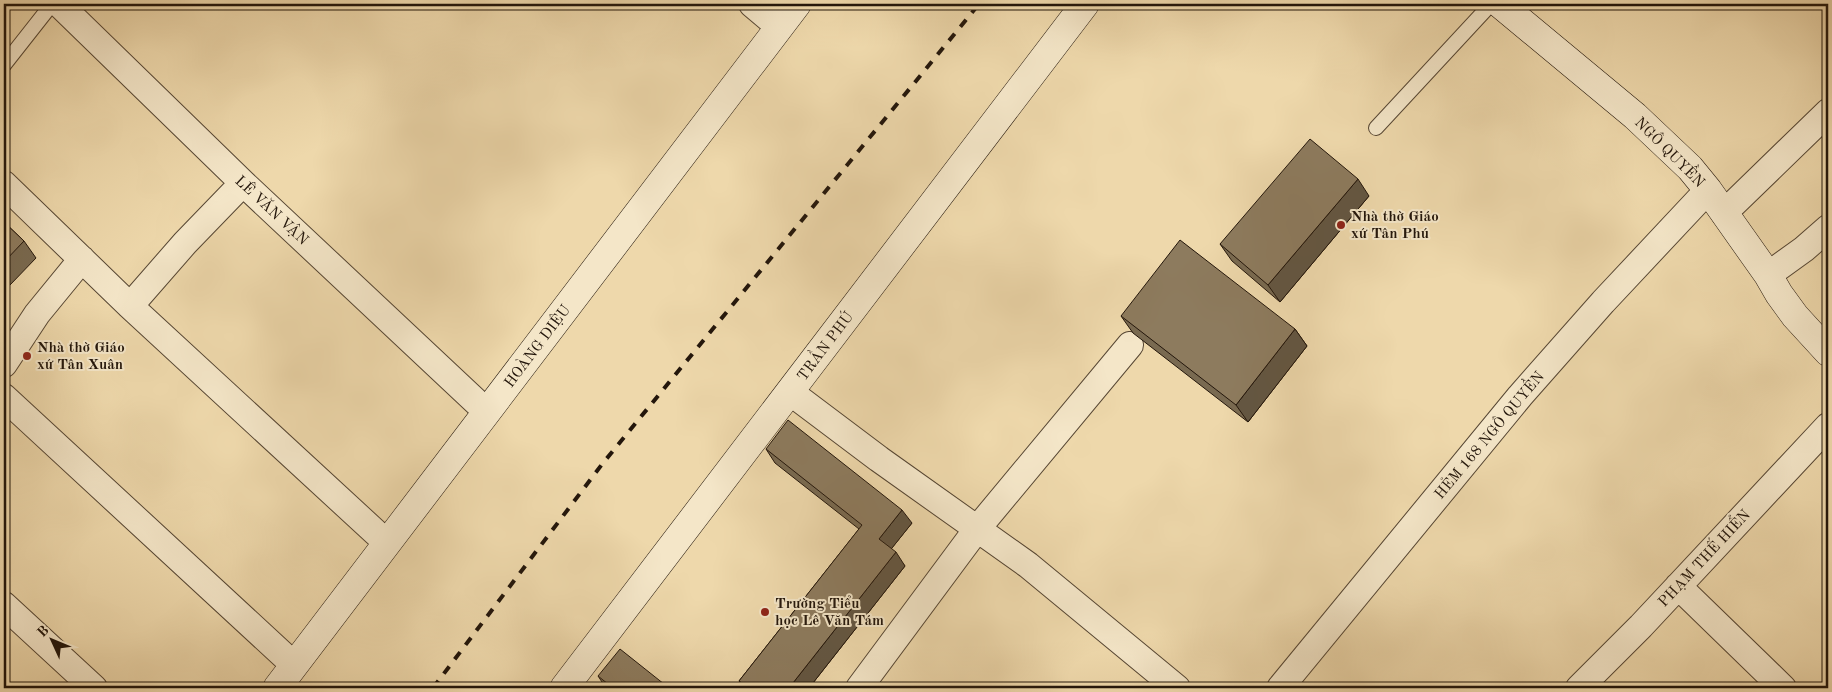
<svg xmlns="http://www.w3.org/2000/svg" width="1832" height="692" font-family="'Old Standard TT',serif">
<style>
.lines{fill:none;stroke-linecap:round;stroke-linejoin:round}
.lane-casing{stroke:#564633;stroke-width:16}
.street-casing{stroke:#564633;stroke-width:28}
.secondary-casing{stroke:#23160b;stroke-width:29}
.lane{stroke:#f4e6c8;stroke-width:14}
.street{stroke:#f4e6c8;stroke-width:26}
.secondary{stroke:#f4e6c8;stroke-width:28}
.rail{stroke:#23160b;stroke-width:4;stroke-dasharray:9 9;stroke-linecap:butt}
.wall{fill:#796a51;stroke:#23160b}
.shaded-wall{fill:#635642;stroke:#23160b}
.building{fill:#8d7b5e;stroke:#23160b}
.poi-dot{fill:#8f2418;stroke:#f4e6c8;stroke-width:2}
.labels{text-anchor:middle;stroke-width:4;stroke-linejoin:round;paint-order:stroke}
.street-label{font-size:15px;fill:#23160b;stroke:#f4e6c8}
.poi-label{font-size:15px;font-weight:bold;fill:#23160b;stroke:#f4e6c8;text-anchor:start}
</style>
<rect width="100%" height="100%" fill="#eed8ab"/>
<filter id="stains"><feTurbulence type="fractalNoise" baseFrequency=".004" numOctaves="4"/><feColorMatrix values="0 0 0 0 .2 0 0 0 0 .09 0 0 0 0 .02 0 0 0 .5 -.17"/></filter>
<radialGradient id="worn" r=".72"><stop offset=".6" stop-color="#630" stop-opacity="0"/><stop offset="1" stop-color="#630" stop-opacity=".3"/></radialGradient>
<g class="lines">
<g class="lane-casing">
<path id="lane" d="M4 65 52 4
M1376 128 1491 4"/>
</g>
<g class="street-casing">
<path id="street" d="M59 4 243 183 487 412
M752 4 779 27
M4 184 130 306 387 543
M1724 213 1828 112
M1768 275 1804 249 1828 228
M130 306 185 243 243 183
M4 364 37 314 82 259
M790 392 879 459 1028 565 1177 688
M4 397 294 665
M1678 586 1783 688
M4 605 94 688
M859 688 977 529 1130 345
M1280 688 1520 396 1603 302 1708 190
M1579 688 1641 626 1828 426"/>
</g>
<g class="secondary-casing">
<path id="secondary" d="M1500 4 1635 116 1690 168 1708 190 1768 275 1779 294 1795 316 1828 352
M277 688 797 4
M564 688 1085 4"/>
</g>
<use href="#lane" class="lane"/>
<use href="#street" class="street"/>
<use href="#secondary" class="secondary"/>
<path class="rail" d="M433 688 603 463 979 4"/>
</g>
<path class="wall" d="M1369 196 1280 302 1232 261 1220 244Z
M4 222 24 241 36 258 10 285 4 278Z
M1121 316 1295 329 1307 346 1248 422 1133 333Z
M766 449 912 523 891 549 905 566 809 688H744L739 681 859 529 775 463Z
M598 676 669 688H606Z"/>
<path class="shaded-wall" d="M1358 179 1369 196 1280 302 1268 285Z
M1295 329 1307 346 1248 422 1236 405Z
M902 510 912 523 888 553 879 539Z
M896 552 905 566 809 688H789Z"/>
<path class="building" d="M1310 139 1358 179 1268 285 1220 244Z
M4 222 24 241 4 262Z
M1180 240 1295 329 1236 405 1121 316Z
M788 420 902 510 879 539 896 552 789 688H749L739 681 862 525 766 449Z
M620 649 669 688H613L598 676Z"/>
<g class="poi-dot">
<circle cx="1341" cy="225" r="5"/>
<circle cx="27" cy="356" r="5"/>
<circle cx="765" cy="612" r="5"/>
</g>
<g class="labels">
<g class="street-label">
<text transform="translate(1670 152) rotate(45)" y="5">NGÔ QUYỀN</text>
<text transform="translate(272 210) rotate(43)" y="5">LÊ VĂN VẬN</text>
<text transform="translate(537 346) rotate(-53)" y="5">HOÀNG DIỆU</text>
<text transform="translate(825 346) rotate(-53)" y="5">TRẦN PHÚ</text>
<text transform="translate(1489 435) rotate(-50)" y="5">HẺM 168 NGÔ QUYỀN</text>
<text transform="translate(1704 558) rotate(-47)" y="5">PHẠM THẾ HIỂN</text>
</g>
<g class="poi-label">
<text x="1351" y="221">Nhà thờ Giáo<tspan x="1351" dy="17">xứ Tân Phú</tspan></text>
<text x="37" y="352">Nhà thờ Giáo<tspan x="37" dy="17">xứ Tân Xuân</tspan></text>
<text x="775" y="608">Trường Tiểu<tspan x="775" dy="17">học Lê Văn Tám</tspan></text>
</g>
</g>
<rect width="1832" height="692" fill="none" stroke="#eed8ab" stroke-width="20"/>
<rect x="5" y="5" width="1822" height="682" fill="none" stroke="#23160b" stroke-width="2.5"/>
<rect x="10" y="10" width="1812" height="672" fill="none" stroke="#23160b"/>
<g transform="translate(52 640) rotate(314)" stroke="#f4e6c8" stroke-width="4" paint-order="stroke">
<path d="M0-4L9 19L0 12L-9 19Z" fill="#23160b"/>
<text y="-8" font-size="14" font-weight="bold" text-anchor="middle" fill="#23160b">B</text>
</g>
<rect width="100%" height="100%" filter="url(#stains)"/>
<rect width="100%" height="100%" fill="url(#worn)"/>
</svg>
